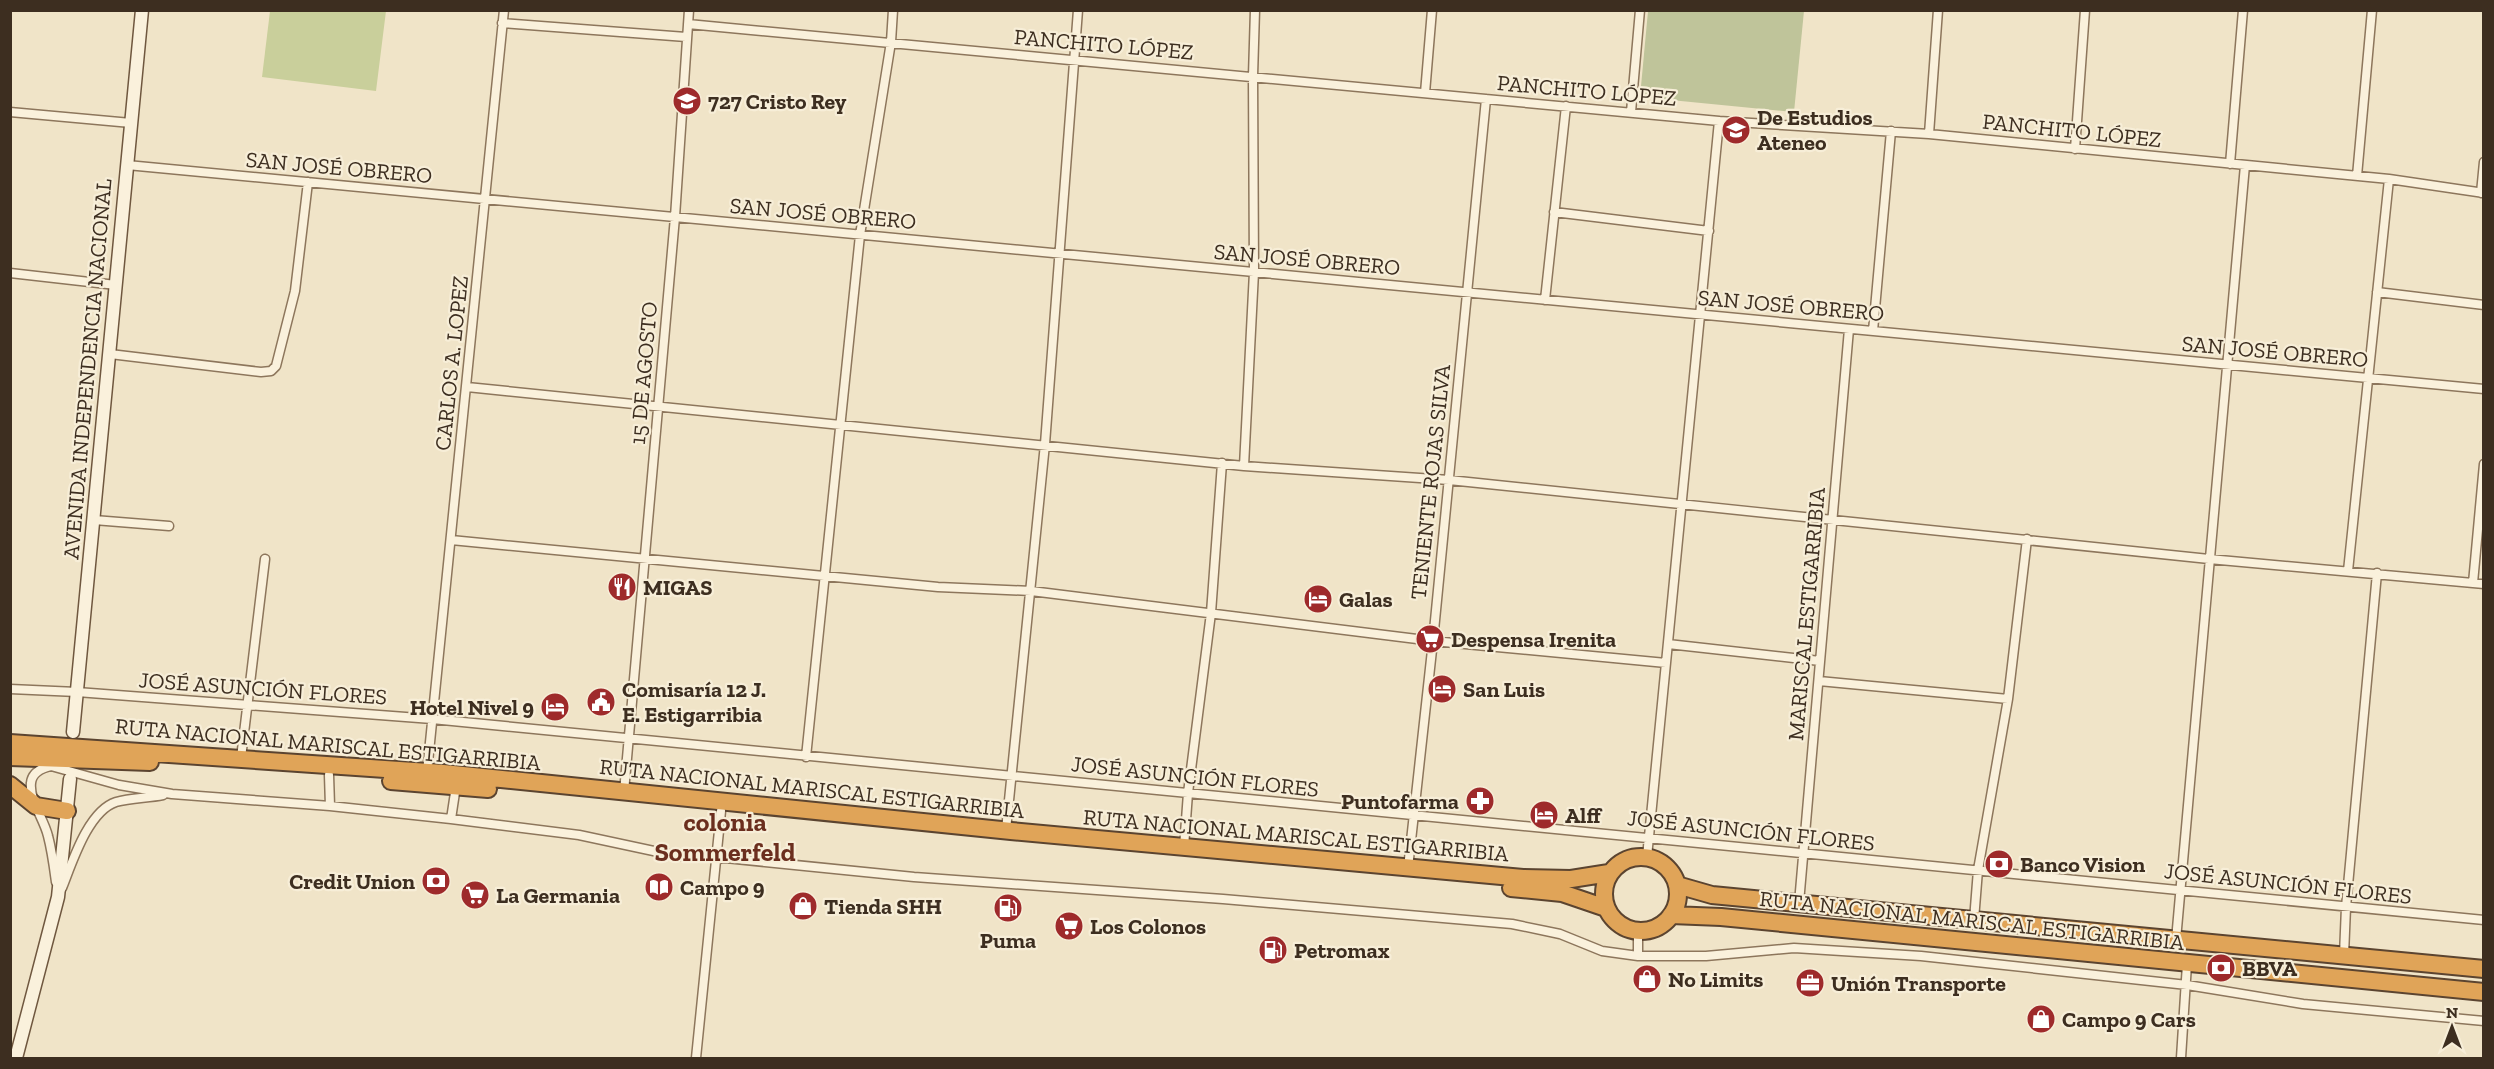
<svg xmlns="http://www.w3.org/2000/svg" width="2494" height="1069" font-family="'Zilla Slab',serif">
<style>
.green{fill:#c9cf9b}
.cemetery{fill:#bfc49a}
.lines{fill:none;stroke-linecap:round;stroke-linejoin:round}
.street-casing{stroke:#8d765c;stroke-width:11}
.secondary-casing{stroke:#6f573f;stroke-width:15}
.highway-casing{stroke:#5b4430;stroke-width:20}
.street{stroke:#faf1dc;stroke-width:8}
.secondary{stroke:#faf1dc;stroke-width:12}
.highway{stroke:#e0a458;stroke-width:16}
.labels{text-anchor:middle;stroke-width:4.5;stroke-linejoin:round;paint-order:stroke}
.street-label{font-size:22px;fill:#3d2e20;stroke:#f7eed8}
.poi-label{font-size:22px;font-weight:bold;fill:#3d2e20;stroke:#f7eed8;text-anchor:start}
.quarter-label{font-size:26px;font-weight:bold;fill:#6b2e1e;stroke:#f7eed8}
</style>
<rect width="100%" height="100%" fill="#f0e4c8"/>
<path class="green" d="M270 11H386L376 91 262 77Z"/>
<path class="cemetery" d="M1648 11H1804L1794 112 1640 97Z"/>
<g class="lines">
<g class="street-casing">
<path id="street" d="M502 23 686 37
M688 24 1719 121 1929 134 2389 179 2484 193
M1425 93 1432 10
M10 112 131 123
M1631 112 1640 10
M1929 134 1938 10
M2075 149 2085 10
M2230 164 2243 10
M127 165 2484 389
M2357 176 2372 10
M2481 193 2484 162
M1554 212 1709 231
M10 273 116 285
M2377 292 2484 305
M1545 300 1566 106
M1873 331 1891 131
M110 354 261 372 271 371 276 366 295 291 308 182
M467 387 1244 466 1449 480 2209 559 2484 584
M1244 466 1254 272 1253 76 1255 10
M94 520 169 526
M451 540 938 587 1031 591 1433 641 1666 663
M2348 571 2389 179
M2473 583 2484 464
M1668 644 1820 661
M1819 681 2008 699
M10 689 77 692 432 719 2484 920
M806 757 860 235 891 42 893 10
M241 758 265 559
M427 772 504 10
M329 775 330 806
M456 786 451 819 579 835 677 856 716 857 914 877 1223 899 1512 924 1560 934 1602 951 1638 956H1706L1794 948 1921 956 2187 985 2303 1004 2484 1021
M624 792 675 217 689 10
M1006 830 1045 444 1078 10
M1184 847 1188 793 1211 613 1222 463
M1647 857 1719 121
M1408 868 1433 641 1486 99
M56 882C54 867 52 851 48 836 44 819 29 800 31 783 32 772 42 768 51 766L119 785 172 794 330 806 451 819
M62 888C72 863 88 811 116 802 131 798 148 798 163 795
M1799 903 1849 329
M1974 920 1978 870 2008 699 2027 539
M2176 940 2245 165
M2344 955 2346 907 2377 573
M1638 956V932
M696 1058 721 811
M2181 1058 2187 964"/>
</g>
<g class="secondary-casing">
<path id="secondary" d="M73 732 142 10
M16 1058 58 897 70 779"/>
</g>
<g class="highway-casing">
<path id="highway" d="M10 743 443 773 1011 831 1523 878 1571 879 1609 873
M10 757 150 762
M391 781 488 789
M10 785 36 806 67 811
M1604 894a37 37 0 1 1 74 0a37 37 0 1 1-74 0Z
M1677 885 1712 895 2484 969
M1511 888 1562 893 1606 908
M1671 915 1721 917 2484 992"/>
</g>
<use href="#street" class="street"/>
<use href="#secondary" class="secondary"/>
<use href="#highway" class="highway"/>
</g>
<defs>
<g id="school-disc" transform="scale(1.5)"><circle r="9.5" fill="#9e2a2b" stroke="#f7eed8"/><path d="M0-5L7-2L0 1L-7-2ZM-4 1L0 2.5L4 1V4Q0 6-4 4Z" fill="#fff"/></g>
<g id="restaurant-disc" transform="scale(1.5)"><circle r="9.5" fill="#9e2a2b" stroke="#f7eed8"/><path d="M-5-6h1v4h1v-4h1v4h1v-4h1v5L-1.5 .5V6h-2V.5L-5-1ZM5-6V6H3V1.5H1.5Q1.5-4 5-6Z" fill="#fff"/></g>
<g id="hotel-disc" transform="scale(1.5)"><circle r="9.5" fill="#9e2a2b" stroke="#f7eed8"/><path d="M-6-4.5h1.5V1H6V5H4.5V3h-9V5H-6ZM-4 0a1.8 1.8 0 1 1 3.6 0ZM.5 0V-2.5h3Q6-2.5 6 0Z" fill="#fff"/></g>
<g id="supermarket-disc" transform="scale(1.5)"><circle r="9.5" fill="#9e2a2b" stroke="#f7eed8"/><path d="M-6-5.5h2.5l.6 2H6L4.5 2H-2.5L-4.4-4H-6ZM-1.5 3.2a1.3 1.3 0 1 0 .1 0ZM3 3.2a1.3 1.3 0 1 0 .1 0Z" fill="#fff"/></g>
<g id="civic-disc" transform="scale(1.5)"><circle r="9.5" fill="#9e2a2b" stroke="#f7eed8"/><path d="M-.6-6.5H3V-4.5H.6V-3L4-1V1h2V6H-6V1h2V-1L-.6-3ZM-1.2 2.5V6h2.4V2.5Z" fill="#fff"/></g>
<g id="pharmacy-disc" transform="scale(1.5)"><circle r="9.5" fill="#9e2a2b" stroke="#f7eed8"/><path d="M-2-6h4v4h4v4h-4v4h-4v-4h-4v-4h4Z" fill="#fff"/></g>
<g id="bank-disc" transform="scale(1.5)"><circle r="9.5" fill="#9e2a2b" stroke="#f7eed8"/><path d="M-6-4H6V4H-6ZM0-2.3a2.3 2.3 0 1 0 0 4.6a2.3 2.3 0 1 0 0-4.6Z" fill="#fff"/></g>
<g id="library-disc" transform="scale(1.5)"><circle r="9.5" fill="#9e2a2b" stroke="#f7eed8"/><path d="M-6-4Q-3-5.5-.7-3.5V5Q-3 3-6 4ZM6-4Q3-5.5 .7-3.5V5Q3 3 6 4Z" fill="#fff"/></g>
<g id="shop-disc" transform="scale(1.5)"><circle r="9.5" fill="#9e2a2b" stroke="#f7eed8"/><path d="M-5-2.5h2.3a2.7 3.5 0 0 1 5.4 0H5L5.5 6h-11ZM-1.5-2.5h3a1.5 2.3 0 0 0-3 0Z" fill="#fff"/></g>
<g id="fuel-disc" transform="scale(1.5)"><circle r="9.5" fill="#9e2a2b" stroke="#f7eed8"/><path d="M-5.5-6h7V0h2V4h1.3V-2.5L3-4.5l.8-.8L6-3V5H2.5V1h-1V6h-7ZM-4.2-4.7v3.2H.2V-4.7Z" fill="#fff"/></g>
<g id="office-disc" transform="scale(1.5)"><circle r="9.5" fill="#9e2a2b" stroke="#f7eed8"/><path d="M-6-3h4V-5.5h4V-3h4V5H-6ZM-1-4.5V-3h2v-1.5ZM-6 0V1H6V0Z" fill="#fff"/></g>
</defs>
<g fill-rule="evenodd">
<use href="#school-disc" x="687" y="101"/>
<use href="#school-disc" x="1736" y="130"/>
<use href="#restaurant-disc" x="622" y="587"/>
<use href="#hotel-disc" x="1318" y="599"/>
<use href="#supermarket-disc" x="1430" y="639"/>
<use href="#hotel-disc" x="1442" y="689"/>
<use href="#civic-disc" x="601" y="702"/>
<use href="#hotel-disc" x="555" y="707"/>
<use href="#pharmacy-disc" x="1480" y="801"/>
<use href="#hotel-disc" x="1544" y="815"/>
<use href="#bank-disc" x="1999" y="864"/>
<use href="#bank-disc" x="436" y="881"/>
<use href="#library-disc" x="659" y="887"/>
<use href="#supermarket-disc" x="475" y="895"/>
<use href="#shop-disc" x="803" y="906"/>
<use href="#fuel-disc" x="1008" y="908"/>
<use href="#supermarket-disc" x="1069" y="926"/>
<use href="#fuel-disc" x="1273" y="950"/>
<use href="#bank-disc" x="2221" y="968"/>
<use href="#shop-disc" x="1647" y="979"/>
<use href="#office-disc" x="1810" y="983"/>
<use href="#shop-disc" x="2041" y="1019"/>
</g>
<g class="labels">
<g class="street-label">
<text transform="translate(1104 44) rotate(5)" y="8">PANCHITO LÓPEZ</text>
<text transform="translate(1587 90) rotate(5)" y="8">PANCHITO LÓPEZ</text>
<text transform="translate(2072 130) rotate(6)" y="8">PANCHITO LÓPEZ</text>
<text transform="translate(339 167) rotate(5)" y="8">SAN JOSÉ OBRERO</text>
<text transform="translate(823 213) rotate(5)" y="8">SAN JOSÉ OBRERO</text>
<text transform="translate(1307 259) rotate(5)" y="8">SAN JOSÉ OBRERO</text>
<text transform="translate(1791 305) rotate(5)" y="8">SAN JOSÉ OBRERO</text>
<text transform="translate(2275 351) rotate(5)" y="8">SAN JOSÉ OBRERO</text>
<text transform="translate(451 363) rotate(-84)" y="8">CARLOS A. LOPEZ</text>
<text transform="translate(87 369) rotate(-85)" y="8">AVENIDA INDEPENDENCIA NACIONAL</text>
<text transform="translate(643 373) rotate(-85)" y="8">15 DE AGOSTO</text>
<text transform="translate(1430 482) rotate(-84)" y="8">TENIENTE ROJAS SILVA</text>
<text transform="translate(1806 614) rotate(-85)" y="8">MARISCAL ESTIGARRIBIA</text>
<text transform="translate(263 688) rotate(4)" y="8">JOSÉ ASUNCIÓN FLORES</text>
<text transform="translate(328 744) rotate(5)" y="8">RUTA NACIONAL MARISCAL ESTIGARRIBIA</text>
<text transform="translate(1195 776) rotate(6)" y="8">JOSÉ ASUNCIÓN FLORES</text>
<text transform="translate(812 788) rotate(6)" y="8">RUTA NACIONAL MARISCAL ESTIGARRIBIA</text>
<text transform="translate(1751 830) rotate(6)" y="8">JOSÉ ASUNCIÓN FLORES</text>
<text transform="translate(1296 835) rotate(5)" y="8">RUTA NACIONAL MARISCAL ESTIGARRIBIA</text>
<text transform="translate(2288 883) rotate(6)" y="8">JOSÉ ASUNCIÓN FLORES</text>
<text transform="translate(1972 920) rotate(6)" y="8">RUTA NACIONAL MARISCAL ESTIGARRIBIA</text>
</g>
<g class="poi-label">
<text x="708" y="109">727 Cristo Rey</text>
<text x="1757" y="125">De Estudios<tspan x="1757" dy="25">Ateneo</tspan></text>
<text x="643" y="595">MIGAS</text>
<text x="1339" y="607">Galas</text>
<text x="1451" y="647">Despensa Irenita</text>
<text x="622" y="697">Comisaría 12 J.<tspan x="622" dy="25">E. Estigarribia</tspan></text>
<text x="1463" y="697">San Luis</text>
<text x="534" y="715" text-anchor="end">Hotel Nivel 9</text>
<text x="1459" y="809" text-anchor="end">Puntofarma</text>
<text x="1565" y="823">Alff</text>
<text x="2020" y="872">Banco Vision</text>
<text x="415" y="889" text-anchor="end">Credit Union</text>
<text x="680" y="895">Campo 9</text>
<text x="496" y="903">La Germania</text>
<text x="824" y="914">Tienda SHH</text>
<text x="1090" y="934">Los Colonos</text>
<text x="1008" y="948" text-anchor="middle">Puma</text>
<text x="1294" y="958">Petromax</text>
<text x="2242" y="976">BBVA</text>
<text x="1668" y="987">No Limits</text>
<text x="1831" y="991">Unión Transporte</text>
<text x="2062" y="1027">Campo 9 Cars</text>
</g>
<g class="quarter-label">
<text x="725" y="831">colonia<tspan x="725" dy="30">Sommerfeld</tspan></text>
</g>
</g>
<rect width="2494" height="1069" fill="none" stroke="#3d2e20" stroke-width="24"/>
<g transform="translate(2452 1027)" stroke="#f7eed8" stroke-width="4.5" paint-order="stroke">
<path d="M0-4.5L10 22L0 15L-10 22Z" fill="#3d2e20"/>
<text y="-9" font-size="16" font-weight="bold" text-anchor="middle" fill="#3d2e20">N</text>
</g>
</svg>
